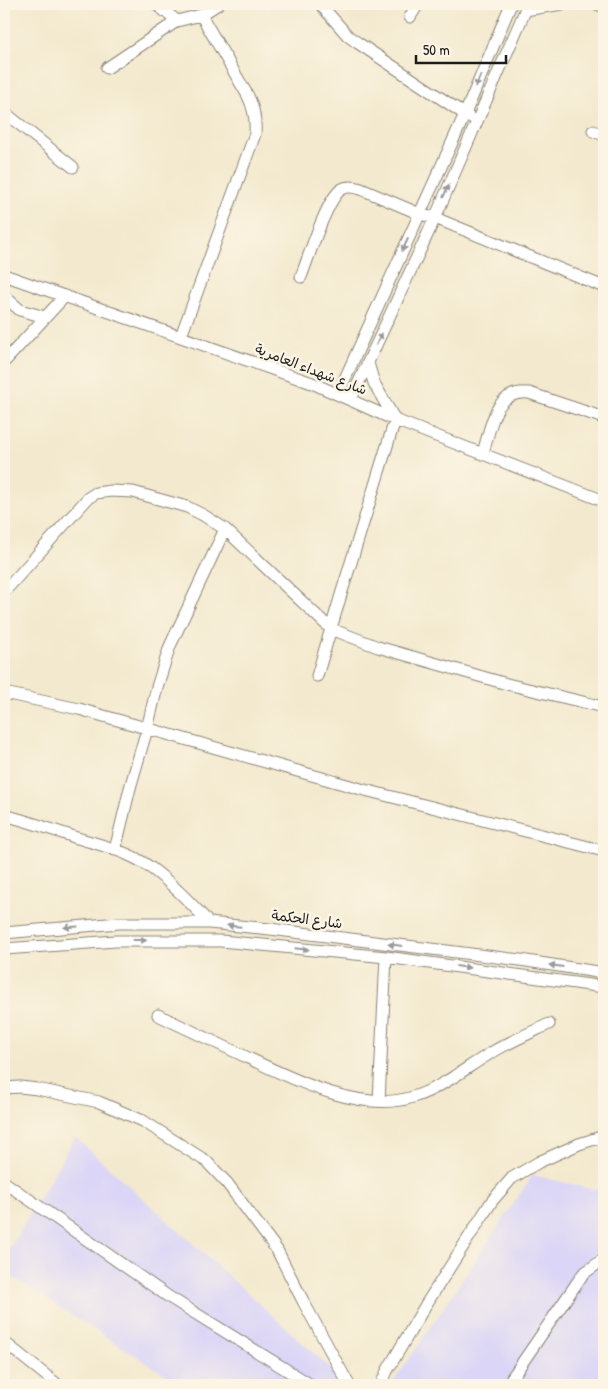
<svg xmlns="http://www.w3.org/2000/svg" width="608" height="1389" font-family="'Patrick Hand','Playpen Sans Arabic',sans-serif">
<style>
.built{fill:#dbd6f7}
.lines{fill:none;stroke-linecap:round;stroke-linejoin:round}
.minor-casing{stroke:#888275;stroke-width:13}
.minor{stroke:#fff;stroke-width:11}
.oneway{fill:#999}
.labels{text-anchor:middle;stroke-width:5;stroke-linejoin:round;paint-order:stroke}
.street-label{font-size:14px;fill:#1c1c1c;stroke:#fcf5e5}
</style>
<rect width="100%" height="100%" fill="#fcf5e5"/>
<filter id="ink" filterUnits="userSpaceOnUse"><feTurbulence type="fractalNoise" baseFrequency=".02" numOctaves="2"/><feDisplacementMap in="SourceGraphic" scale="10" xChannelSelector="R" yChannelSelector="G"/><feConvolveMatrix kernelMatrix="1 2 1 2 8 2 1 2 1" color-interpolation-filters="sRGB"/></filter>
<filter id="wash" filterUnits="userSpaceOnUse"><feTurbulence type="fractalNoise" baseFrequency=".0096" numOctaves="4" result="noise"/><feDisplacementMap in="SourceGraphic" scale="20" xChannelSelector="R" yChannelSelector="G"/><feGaussianBlur stdDeviation="1.12" result="paint"/><feColorMatrix in="noise" values="0 0 0 0 0 0 0 0 0 0 0 0 0 0 0 0 0 1.4 0 .05"/><feComposite in="paint" operator="in"/></filter>
<g filter="url(#wash)">
<rect width="100%" height="100%" fill="#f3e9ce"/>
<path class="built" d="M75 1137 349 1385H182L4 1272V1258Z
M533 1175 604 1192V1385H391Z"/>
</g>
<g filter="url(#ink)">
<g class="lines">
<g class="minor-casing">
<path id="minor" d="M156 4 177 21
M320 4 348 36 358 43 469 117
M597 4 604 7
M525 10 562 4
M410 17 418 4
M107 68 177 21 201 15 218 4
M4 112 73 167
M593 131 604 135
M4 275 312 383 395 420 604 501
M301 277C308 259 327 197 342 189 347 186 355 187 361 189L420 214 435 218 604 287
M4 296 20 310 45 317
M181 336 255 134C256 120 254 108 248 96L201 15
M4 362 65 296
M338 394 465 114 511 4
M351 399 435 218 528 4
M483 453C491 427 494 389 529 393L604 418
M4 592 88 498 96 493 111 491 133 492 187 507 203 515 225 529 331 629 378 647 507 684 604 707
M317 676 340 598 395 420 374 383 368 363
M4 693 79 709 361 789 604 851
M4 815C28 821 53 830 77 838 102 845 130 852 151 868 173 884 191 903 209 923
M115 850 130 788 147 729 157 687 170 646 225 529
M4 933 119 923H209L270 929 520 960 604 973
M4 949 116 941H221L386 957 604 987
M158 1015C185 1028 213 1041 240 1054 288 1077 362 1116 416 1096 443 1087 467 1067 491 1053 509 1042 530 1033 549 1024
M4 1088 20 1087 37 1089 99 1102 143 1121 206 1161 227 1183 277 1250 303 1301 349 1385
M379 1101 386 957
M4 1182 169 1297 311 1385
M4 1342 58 1385
M381 1385 387 1371 425 1306 492 1201 512 1178 539 1162 579 1144 604 1136
M507 1385 583 1274 604 1259"/>
</g>
<use href="#minor" class="minor"/>
</g>
<defs><path id="oneway-solid" d="M-6-.8H1V-3.2L6.5 0L1 3.2V.8H-6Z" transform="scale(1.25)"/></defs>
<g class="oneway">
<use href="#oneway-solid" transform="translate(478 81) rotate(113)"/>
<use href="#oneway-solid" transform="translate(446 191) rotate(-66)"/>
<use href="#oneway-solid" transform="translate(405 245) rotate(115)"/>
<use href="#oneway-solid" transform="translate(379 339) rotate(-65)"/>
<use href="#oneway-solid" transform="translate(234 926) rotate(-175)"/>
<use href="#oneway-solid" transform="translate(71 927) rotate(176)"/>
<use href="#oneway-solid" transform="translate(140 940)"/>
<use href="#oneway-solid" transform="translate(395 945) rotate(-173)"/>
<use href="#oneway-solid" transform="translate(302 949) rotate(6)"/>
<use href="#oneway-solid" transform="translate(556 966) rotate(-172)"/>
<use href="#oneway-solid" transform="translate(463 967) rotate(7)"/>
</g>
</g>
<g class="labels">
<g class="street-label">
<text transform="translate(311 369) rotate(21)" y="5">شارع شهداء العامرية</text>
<text transform="translate(307 919) rotate(7)" y="5">شارع الحكمة</text>
</g>
</g>
<rect width="608" height="1389" fill="none" stroke="#fcf5e5" stroke-width="20"/>
<path d="M416 55v8h90v-8" fill="none" stroke="#1c1c1c" stroke-width="2.5"/>
<text x="423" y="55" font-size="15" fill="#1c1c1c" stroke="#fcf5e5" stroke-width="4" paint-order="stroke">50 m</text>
</svg>
